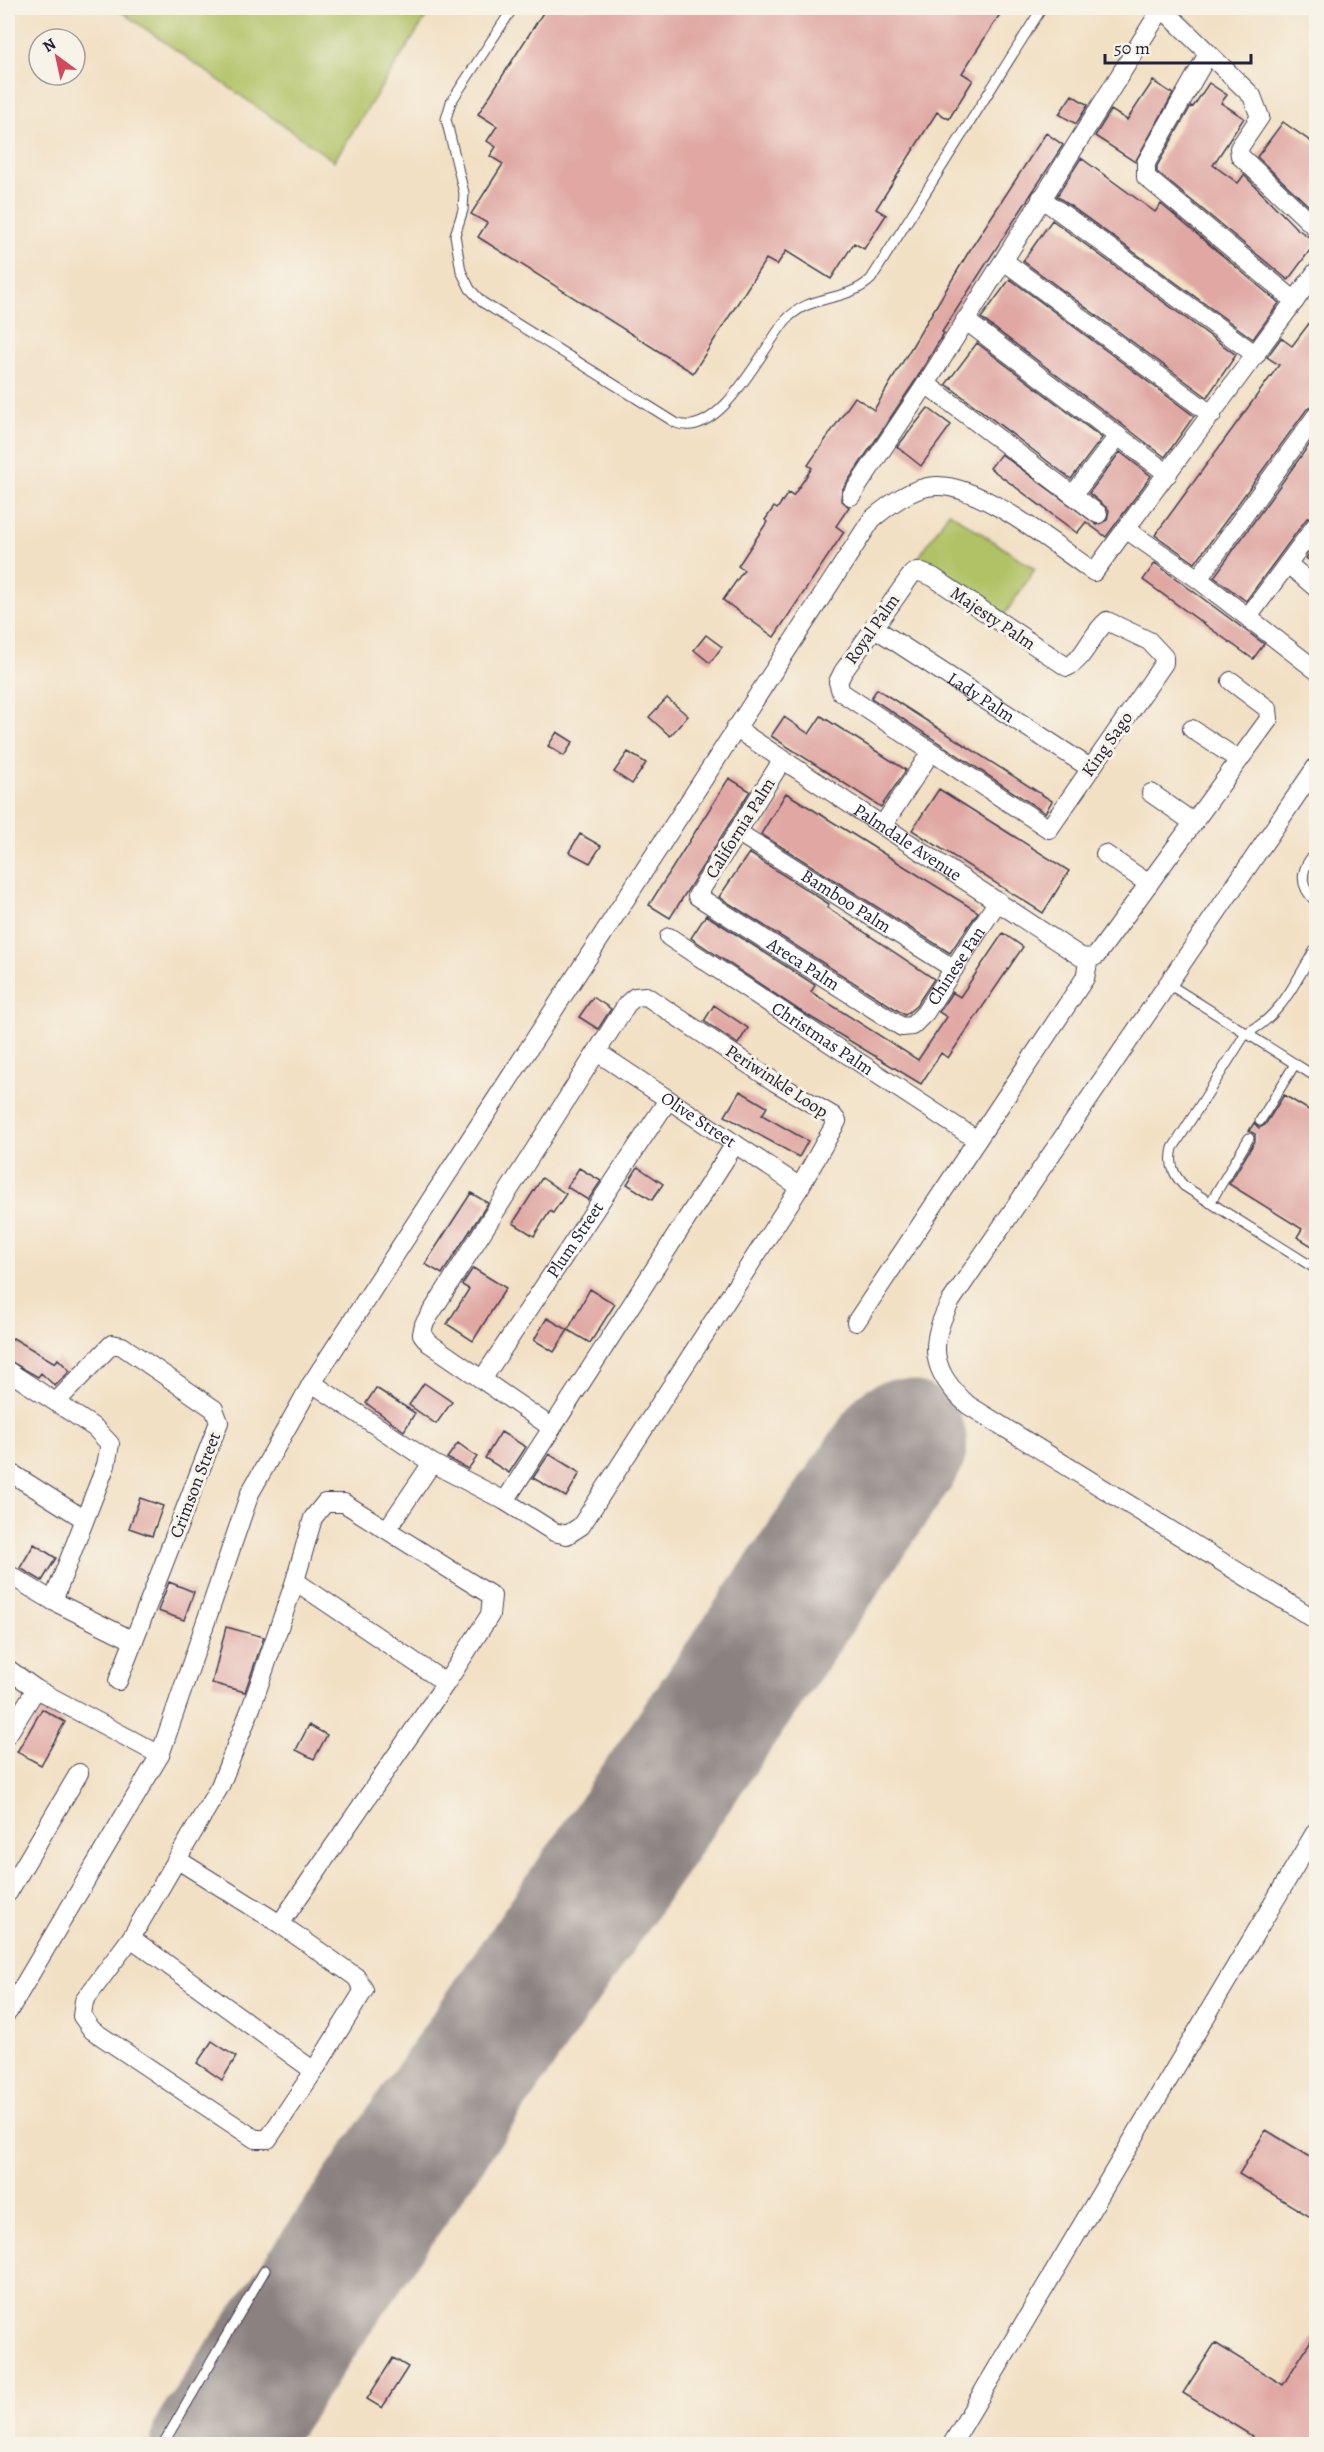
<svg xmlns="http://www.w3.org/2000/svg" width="1324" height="2452" font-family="Alegreya,serif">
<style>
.green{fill:#b1c266;stroke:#6a7250;stroke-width:1.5}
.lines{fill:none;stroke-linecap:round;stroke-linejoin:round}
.runway{stroke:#8a8180;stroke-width:130}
.building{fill:#e0a7a3}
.service-casing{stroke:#413e50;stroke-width:11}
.minor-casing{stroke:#413e50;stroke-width:20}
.service{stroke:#fff;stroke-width:9}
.minor{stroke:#fff;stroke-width:18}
.labels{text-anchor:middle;stroke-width:6;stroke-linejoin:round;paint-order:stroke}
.street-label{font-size:18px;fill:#22223b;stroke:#f7f3e8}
</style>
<rect width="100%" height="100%" fill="#f7f3e8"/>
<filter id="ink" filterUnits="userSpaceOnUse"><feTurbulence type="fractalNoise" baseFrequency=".0167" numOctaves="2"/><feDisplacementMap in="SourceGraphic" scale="12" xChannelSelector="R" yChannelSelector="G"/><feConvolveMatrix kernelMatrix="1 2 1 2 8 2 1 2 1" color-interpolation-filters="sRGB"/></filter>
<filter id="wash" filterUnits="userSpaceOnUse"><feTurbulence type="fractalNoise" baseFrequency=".008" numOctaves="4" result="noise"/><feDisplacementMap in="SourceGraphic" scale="24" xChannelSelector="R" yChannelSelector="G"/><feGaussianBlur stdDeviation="1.35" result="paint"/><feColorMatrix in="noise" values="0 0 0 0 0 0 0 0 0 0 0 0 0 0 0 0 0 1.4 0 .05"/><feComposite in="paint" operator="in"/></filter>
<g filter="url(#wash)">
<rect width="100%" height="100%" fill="#f2e0c4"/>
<path class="green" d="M116 8H432L334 161Z
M949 512 1035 569 1005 614 919 557Z"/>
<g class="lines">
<path class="runway" d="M216 2444 902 1444"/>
</g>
<g id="blocks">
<path class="building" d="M546 8H1004L962 73 973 80 949 119 937 112 876 209 886 215 864 249 854 243 831 279 786 251 777 265 766 259 693 373 478 237 487 223 471 214 503 164 490 156 496 147 487 141 497 126 478 114Z
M1153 81 1173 94 1135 162 1095 136 1111 110 1127 120Z
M1209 83 1227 95 1221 103 1244 118 1213 165 1238 183 1244 175 1296 228 1316 242 1288 280 1157 172V166L1191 106 1193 107Z
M1072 95 1088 105 1076 124 1059 114Z
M1283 122 1317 146V202L1311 208 1257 157Z
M1046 133 1063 145 942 332 944 333 917 378 842 490 841 500 849 507 836 526 844 532 774 637 723 600 744 570 738 566 767 522 765 520 774 507 777 509 788 493 793 496 812 468 808 465 855 397 874 410 968 253Z
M1081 158 1155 212 1161 204 1279 303 1253 339 1057 196Z
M1052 220 1236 355 1207 397 1023 261Z
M1010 279 1194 416 1165 457 981 318Z
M1317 313V405L1307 409 1195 563 1155 535 1279 365 1267 357 1281 338 1292 346Z
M977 343 1102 438 1071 479 946 384Z
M928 408 951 425 921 466 897 447Z
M1317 434V514L1307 518 1246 601 1214 577Z
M1120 452 1151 476 1106 537 1086 522 1077 533 990 468 1001 454 1097 525 1107 520 1109 510 1089 493Z
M1317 543V566L1306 558Z
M1155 563 1264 644 1253 659 1143 580Z
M706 635 722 647 710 663 694 650Z
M877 689 1052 801 1045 813 871 698Z
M667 698 688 716 670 736 649 717Z
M821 716 906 770 881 807 771 736 784 717 809 734Z
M557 732 573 742 564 756 548 746Z
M628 752 646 763 632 784 614 772Z
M729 778 750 791 670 918 649 905Z
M939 789 1069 871 1043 913 912 830Z
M786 793 978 912 950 953 761 834Z
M580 834 601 846 590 863 569 852Z
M749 853 829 904 827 907 934 979 916 1006 905 1015 719 897Z
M706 915 815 985 811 992 918 1060 947 1017 939 1012 952 992 960 997 1003 933 1023 947 948 1058 941 1053 921 1084 799 1010 691 938Z
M593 997 611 1009 598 1029 579 1017Z
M714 1005 748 1028 738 1044 704 1021Z
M740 1091 767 1107 762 1115 808 1141 799 1157 725 1116Z
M1284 1095 1317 1115V1249L1297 1237 1302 1229 1229 1184 1255 1141V1134L1249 1131 1254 1123 1259 1128 1265 1125Z
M638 1167 663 1184 652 1200 627 1184Z
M579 1168 601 1181 588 1200 567 1187Z
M542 1178 566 1194 553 1213 550 1211 534 1236 513 1223Z
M471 1193 488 1203 442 1274 425 1264Z
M473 1268 506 1288 473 1341 447 1324 469 1289 462 1285Z
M590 1289 615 1304 590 1343 568 1330Z
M547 1318 568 1330 554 1352 534 1340Z
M8 1338 11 1340 13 1338 55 1363 58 1359 70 1371 55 1386 41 1373 38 1377 8 1360Z
M424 1383 452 1402 436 1424 409 1405Z
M376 1388 415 1413 404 1431 366 1403Z
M501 1432 526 1447 509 1473 485 1458Z
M458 1443 477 1457 468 1469 447 1458Z
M549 1454 580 1473 566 1497 533 1478Z
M140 1498 163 1506 152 1536 129 1528Z
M34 1544 56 1558 42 1581 20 1568Z
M169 1582 194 1592 184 1620 158 1611Z
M226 1627 264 1637 245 1692 212 1683Z
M42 1709 65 1722 41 1765 17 1752Z
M309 1725 327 1735 314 1759 296 1750Z
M212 2041 236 2057 222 2080 197 2063Z
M1266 2130 1317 2161V2221L1239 2174Z
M1317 2331V2445H1247L1252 2436 1183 2393 1215 2343 1283 2385Z
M393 2358 408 2367 382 2408 367 2399Z"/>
</g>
</g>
<g filter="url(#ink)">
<use href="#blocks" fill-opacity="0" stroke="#413e50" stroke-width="1.5"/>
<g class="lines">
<g class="service-casing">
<path id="service" d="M513 8 451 102 446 119 464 193 463 210 455 235 461 271 470 289 482 302 676 423C720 441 763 347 786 320 810 293 846 303 871 279L1042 8
M1310 859C1299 875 1302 889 1316 902
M1170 985 1246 1033C1280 1018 1295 982 1314 951
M1316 1077 1246 1033 1173 1148C1169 1164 1173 1174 1184 1186L1316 1269
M1260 1121 1295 1064
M1210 1203 1249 1138
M163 2444 265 2270"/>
</g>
<g class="minor-casing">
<g id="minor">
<path d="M1208 54 1146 163V177L1295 301"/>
<path d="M1041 198 1256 355"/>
<path d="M1004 261 1212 415"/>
<path d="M965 320 1168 474"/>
<path d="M926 384 1098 514"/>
<path d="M1073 495 1118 436"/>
<path d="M851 496 926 384 1162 8 1252 96 1260 117 1239 148 1240 156 1316 228"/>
<path d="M1127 530 1198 579 1316 670"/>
<path d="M1288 564 1316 588"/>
<path d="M917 571 933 577 1067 667C1085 659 1091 634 1107 621L1149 641 1164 657V663L1049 829 841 692 838 682 843 672 912 574Z"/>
<path d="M1198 579 1316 416"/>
<path d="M1248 617 1316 525"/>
<path id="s1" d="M873 627 1090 768"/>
<path id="s2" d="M735 728 1081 957 1089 958 1096 956 1269 719 1268 709 1231 681"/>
<path d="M1192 729 1239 760"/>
<path id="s3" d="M783 759 697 896 902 1027 912 1026 925 1013 998 901"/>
<path d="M1316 767 951 1301C927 1344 931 1372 968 1405L1316 1620"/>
<path d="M1151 793 1194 823"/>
<path d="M883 825 931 752"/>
<path id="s4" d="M737 832 954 969"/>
<path d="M1105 854 1149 884"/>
<path id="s5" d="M669 937 977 1140"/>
<path id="s6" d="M597 1052 800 1187"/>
<path d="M856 1322 1085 978 1089 958"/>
<path d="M8 1371 95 1428 110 1444 106 1465 53 1601 8 1574"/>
<path id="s7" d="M483 1378 668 1100"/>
<path d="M312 1383 432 1463 505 1501 554 1532 567 1535 581 1526 800 1187 837 1121 833 1116 775 1082 646 996 635 997 627 1004 424 1324 422 1334 429 1343 551 1427"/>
<path d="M57 1401 112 1344 122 1346 214 1409 219 1422 118 1681"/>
<path d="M8 1471 84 1519"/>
<path d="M505 1501 735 1144"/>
<path d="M388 1528 432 1463"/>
<path d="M295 1581 446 1683"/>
<path d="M53 1601 134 1641"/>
<path d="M8 1669 36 1689 160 1755"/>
<path d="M8 1734 36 1689"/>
<path d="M178 1860 280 1924 356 1977 364 1990 314 2071 268 2139H255L92 2030 82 2016 84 2001 131 1938 220 1786 251 1708 295 1581 313 1518 325 1503H344L492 1596 490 1615 446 1683 280 1924"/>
<path d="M8 1893 79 1773"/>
<path d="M131 1938 314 2071"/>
<path d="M8 2012 160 1755 250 1493 312 1383 872 519C889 505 912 487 936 486 981 484 1056 546 1094 572L1316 272"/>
<path d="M952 2444 1316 1831"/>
</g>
</g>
<use href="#service" class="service"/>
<use href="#minor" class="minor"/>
</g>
</g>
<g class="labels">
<g class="street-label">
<text transform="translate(993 618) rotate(34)" y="6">Majesty Palm</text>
<text transform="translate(872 629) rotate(-55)" y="6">Royal Palm</text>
<text dy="6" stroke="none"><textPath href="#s1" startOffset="129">Lady Palm</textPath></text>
<text transform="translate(1107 744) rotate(-55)" y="6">King Sago</text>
<text transform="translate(740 828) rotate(-58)" y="6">California Palm</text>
<text dy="6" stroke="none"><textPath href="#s2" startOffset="207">Palmdale Avenue</textPath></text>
<text dy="6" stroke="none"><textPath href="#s4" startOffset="129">Bamboo Palm</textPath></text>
<text dy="6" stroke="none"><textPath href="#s3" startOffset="288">Areca Palm</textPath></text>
<text dy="6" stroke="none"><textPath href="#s3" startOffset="490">Chinese Fan</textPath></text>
<text dy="6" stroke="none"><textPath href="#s5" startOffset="184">Christmas Palm</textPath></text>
<text transform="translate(777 1081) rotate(33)" y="6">Periwinkle Loop</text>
<text dy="6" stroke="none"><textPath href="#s6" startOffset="122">Olive Street</textPath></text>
<text dy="6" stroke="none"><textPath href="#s7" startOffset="166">Plum Street</textPath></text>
<text transform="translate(195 1485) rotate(-69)" y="6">Crimson Street</text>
</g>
</g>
<rect width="1324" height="2452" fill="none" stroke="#f7f3e8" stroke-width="30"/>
<g transform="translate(57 57) rotate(327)"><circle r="28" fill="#f7f3e8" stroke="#a29fa3" stroke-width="1.5"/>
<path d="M0-4.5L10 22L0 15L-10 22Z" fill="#d1495b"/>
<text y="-9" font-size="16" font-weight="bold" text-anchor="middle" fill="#22223b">N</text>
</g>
<path d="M1105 54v9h146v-9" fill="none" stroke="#22223b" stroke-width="3"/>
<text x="1114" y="54" font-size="18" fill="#22223b" stroke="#f7f3e8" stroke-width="4.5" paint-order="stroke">50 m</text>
</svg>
